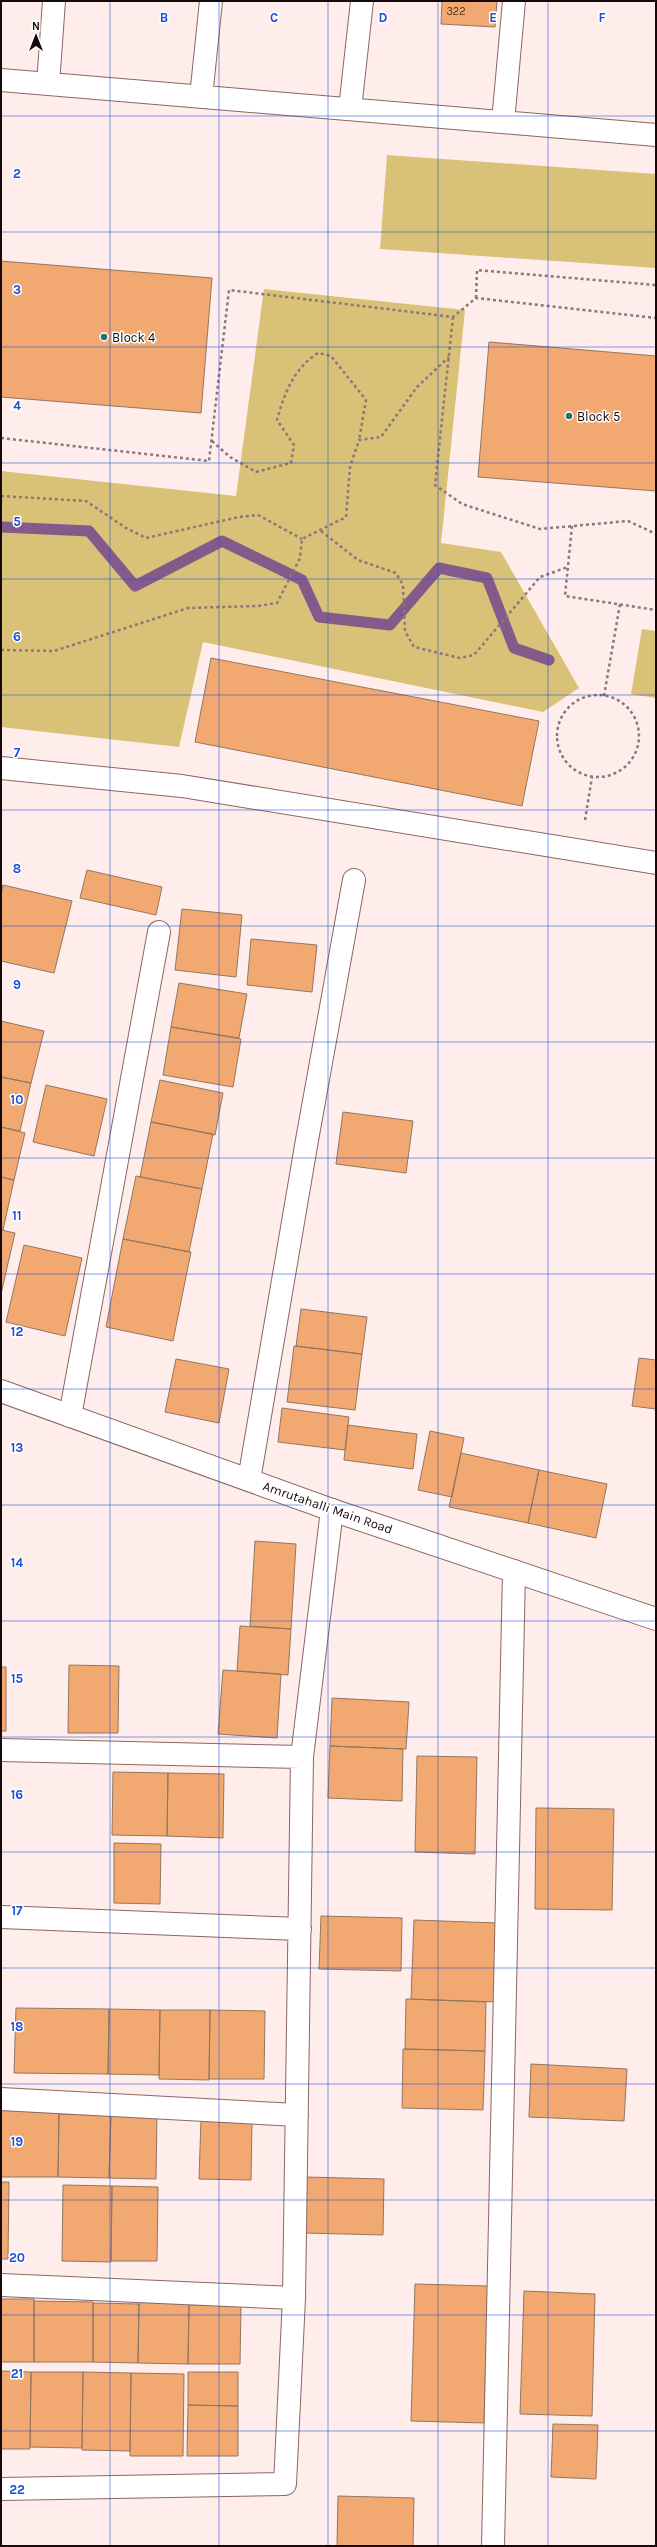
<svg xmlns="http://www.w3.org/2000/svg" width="657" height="2547" font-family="Karla,sans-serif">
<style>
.green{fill:#d9c177}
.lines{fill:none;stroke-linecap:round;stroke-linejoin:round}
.stream{stroke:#825b8b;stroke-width:11}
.building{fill:#f2a971;stroke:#937660}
.service-casing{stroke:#8b6663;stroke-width:24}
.minor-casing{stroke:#8b6663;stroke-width:24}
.tertiary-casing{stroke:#8b6663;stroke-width:24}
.path{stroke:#897978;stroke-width:2.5;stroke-dasharray:3 3;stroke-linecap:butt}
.service{stroke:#fff;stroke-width:22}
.minor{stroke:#fff;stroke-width:22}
.tertiary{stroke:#fff;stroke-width:22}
.grid{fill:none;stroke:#1d4ed8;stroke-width:1;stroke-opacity:0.55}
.poi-dot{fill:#277170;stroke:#fff;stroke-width:1.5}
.labels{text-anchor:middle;stroke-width:3;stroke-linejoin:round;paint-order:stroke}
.number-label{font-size:11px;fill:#4e3123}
.poi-label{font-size:13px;fill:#170909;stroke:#fff;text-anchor:start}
.street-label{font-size:13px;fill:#170909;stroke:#fff}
.grid-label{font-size:13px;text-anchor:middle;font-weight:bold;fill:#1d4ed8;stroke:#fff;stroke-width:3;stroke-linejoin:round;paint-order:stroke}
</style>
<rect width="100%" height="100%" fill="#ffedeb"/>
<path class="green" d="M387 155 656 174V268L380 249Z
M264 289 465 310 441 543 501 552 579 688 543 712 203 642 179 747 1 727V471L236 496Z
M642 629 656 631V698L631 694Z"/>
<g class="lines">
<path class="stream" d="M1 527 89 531 135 586 222 541 302 580 319 617 390 625 439 568 487 578 514 648 549 660"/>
</g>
<path class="building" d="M442 1H497L495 27 441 24Z
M1 261 212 278 201 413 1 397Z
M489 342 656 356V491L478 477Z
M211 658 539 721 522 806 195 742Z
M87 870 162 887 156 915 80 898Z
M3 885 72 901 54 973 1 961V895Z
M182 909 242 915 236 977 175 970Z
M251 939 317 945 312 992 247 985Z
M179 983 247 994 239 1038 171 1027Z
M1 1021 44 1031 31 1083 1 1077Z
M171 1027 241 1039 233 1087 163 1075Z
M1 1077 31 1083 20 1131 1 1127Z
M160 1080 223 1093 215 1135 151 1122Z
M46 1085 107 1099 94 1156 33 1142Z
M343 1112 413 1121 406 1173 336 1164Z
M151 1122 213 1134 202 1189 140 1177Z
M1 1127 25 1133 14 1180 1 1177Z
M136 1176 202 1189 189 1252 123 1239Z
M1 1177 14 1180 3 1230H1Z
M1 1230 15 1233 1 1294Z
M123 1239 191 1252 173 1341 106 1327Z
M24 1245 82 1258 65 1336 6 1322Z
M301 1309 367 1317 362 1354 296 1346Z
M294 1346 362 1354 355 1410 287 1402Z
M639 1358 656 1360V1409L632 1406Z
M176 1359 229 1369 219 1423 165 1412Z
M282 1408 349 1417 345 1450 278 1442Z
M348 1425 417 1434 413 1469 344 1460Z
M430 1431 464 1438 452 1497 418 1490Z
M461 1453 539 1470 528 1523 449 1507Z
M539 1470 607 1484 596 1538 528 1523Z
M255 1541 296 1544 291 1629 250 1626Z
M240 1626 291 1629 288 1675 237 1671Z
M69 1665 119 1666 118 1733H68Z
M1 1667H6V1731H1Z
M223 1670 281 1674 277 1738 218 1734Z
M332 1698 409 1702 406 1749 330 1746Z
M330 1746 403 1749 402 1801 328 1798Z
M417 1756 477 1757 475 1854 415 1852Z
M113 1772 168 1773 167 1836 112 1835Z
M168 1773 224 1774 223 1838 167 1836Z
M536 1808 614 1809 612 1910 535 1909Z
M114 1843 161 1844 160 1904 114 1903Z
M321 1916 402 1918 401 1971 319 1969Z
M414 1920 498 1923 497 2002 411 1999Z
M406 1999 486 2002 485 2051 405 2049Z
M16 2008 109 2009 108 2074 14 2073Z
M109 2009 160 2010 159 2075 108 2074Z
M160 2010H210L209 2080 159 2079Z
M210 2010 265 2011 264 2079H209Z
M403 2049 485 2051 483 2110 402 2108Z
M531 2064 627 2069 624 2121 529 2117Z
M1 2110H59L58 2177H1Z
M111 2113H157L156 2179 109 2178Z
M59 2114 111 2115 109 2178 58 2177Z
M201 2119 252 2120 251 2180 199 2179Z
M306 2177 384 2179 383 2235 305 2233Z
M1 2182H9L8 2259H1Z
M63 2185 112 2186 111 2262 62 2261Z
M112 2186 158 2187 157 2261H111Z
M415 2284 488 2286 484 2423 411 2421Z
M524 2291 595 2294 592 2416 520 2414Z
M1 2299H34V2362H1Z
M34 2301 93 2302V2362H34Z
M139 2302 189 2303 188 2364 138 2363Z
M93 2303 139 2304 138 2363 93 2362Z
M189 2305H241L240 2364H188Z
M1 2371 31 2372 30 2449H1Z
M31 2372H83L82 2448 30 2447Z
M83 2372 131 2373 130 2451 82 2450Z
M188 2372H238V2406L188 2405Z
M131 2373 184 2374 183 2456H130Z
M188 2405 238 2406V2456H187Z
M553 2424 598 2425 596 2479 551 2477Z
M338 2496 414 2498 413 2546H337Z"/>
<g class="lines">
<g class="service-casing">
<path id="service" d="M1 768 182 786 656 863"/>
</g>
<g class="minor-casing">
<path id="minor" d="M1 80 656 135
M48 84 54 1
M201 97 211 1
M350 109 362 1
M503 122 514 1
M70 1416 159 932
M249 1480 307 1140 354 880
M1 1750 302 1757
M1 1917 300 1929
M1 2099 297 2115
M1 2285 294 2298
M1 2489 285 2484 294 2298 302 1757 332 1510
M493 2546 514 1571"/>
</g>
<g class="tertiary-casing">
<path id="tertiary" d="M1 1391 332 1510 656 1619"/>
</g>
<path class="path" d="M476 298 477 270 656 285
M453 317 435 485 462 504 540 529 628 521 656 534
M1 438 209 461 229 290 453 317 476 298 656 318
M212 441 230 457 256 472 291 463 294 445 277 420C284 394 294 368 318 353L331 356 366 400 359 440
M1 496 86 501 126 528 146 538 239 517 258 515 302 539
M572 526 565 596 656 610
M321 531 358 560 396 573 403 585 405 631 414 647 460 658 474 655 540 577 568 567
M1 650 54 651 188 608 258 606 277 603 300 558 302 539 346 517 350 467 359 440 381 437 417 387 449 357
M557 736a41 41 0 1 1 82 0a41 41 0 1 1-82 0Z
M604 696 620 604
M585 820 592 777"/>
<use href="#service" class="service"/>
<use href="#minor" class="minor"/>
<use href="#tertiary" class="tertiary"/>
</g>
<path class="grid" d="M110 1V2546M219 1V2546M328 1V2546M438 1V2546M548 1V2546M1 116H656M1 232H656M1 347H656M1 463H656M1 579H656M1 695H656M1 810H656M1 926H656M1 1042H656M1 1158H656M1 1274H656M1 1389H656M1 1505H656M1 1621H656M1 1737H656M1 1852H656M1 1968H656M1 2084H656M1 2200H656M1 2315H656M1 2431H656"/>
<g class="poi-dot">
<circle cx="104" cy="337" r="4"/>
<circle cx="569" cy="416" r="4"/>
</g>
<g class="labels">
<g class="number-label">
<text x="456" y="15">322</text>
</g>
<g class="poi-label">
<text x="112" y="342">Block 4</text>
<text x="577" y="421">Block 5</text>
</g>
<g class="street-label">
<text transform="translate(328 1507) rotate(19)" y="5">Amrutahalli Main Road</text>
</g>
</g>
<g class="grid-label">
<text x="164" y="22">B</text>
<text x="274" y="22">C</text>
<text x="383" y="22">D</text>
<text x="493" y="22">E</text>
<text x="602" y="22">F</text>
<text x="17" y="178">2</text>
<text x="17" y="294">3</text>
<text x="17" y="410">4</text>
<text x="17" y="526">5</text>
<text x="17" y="641">6</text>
<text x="17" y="757">7</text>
<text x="17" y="873">8</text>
<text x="17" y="989">9</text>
<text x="17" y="1104">10</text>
<text x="17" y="1220">11</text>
<text x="17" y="1336">12</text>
<text x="17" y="1452">13</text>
<text x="17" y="1567">14</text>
<text x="17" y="1683">15</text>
<text x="17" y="1799">16</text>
<text x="17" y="1915">17</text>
<text x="17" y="2031">18</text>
<text x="17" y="2146">19</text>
<text x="17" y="2262">20</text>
<text x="17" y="2378">21</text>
<text x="17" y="2494">22</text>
</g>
<rect width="657" height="2547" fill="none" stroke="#170909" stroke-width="4"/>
<g transform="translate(36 36)" stroke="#ffffff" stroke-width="3" paint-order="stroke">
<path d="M0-3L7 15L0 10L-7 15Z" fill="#170909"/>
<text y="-6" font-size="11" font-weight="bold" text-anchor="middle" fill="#170909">N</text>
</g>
</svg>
